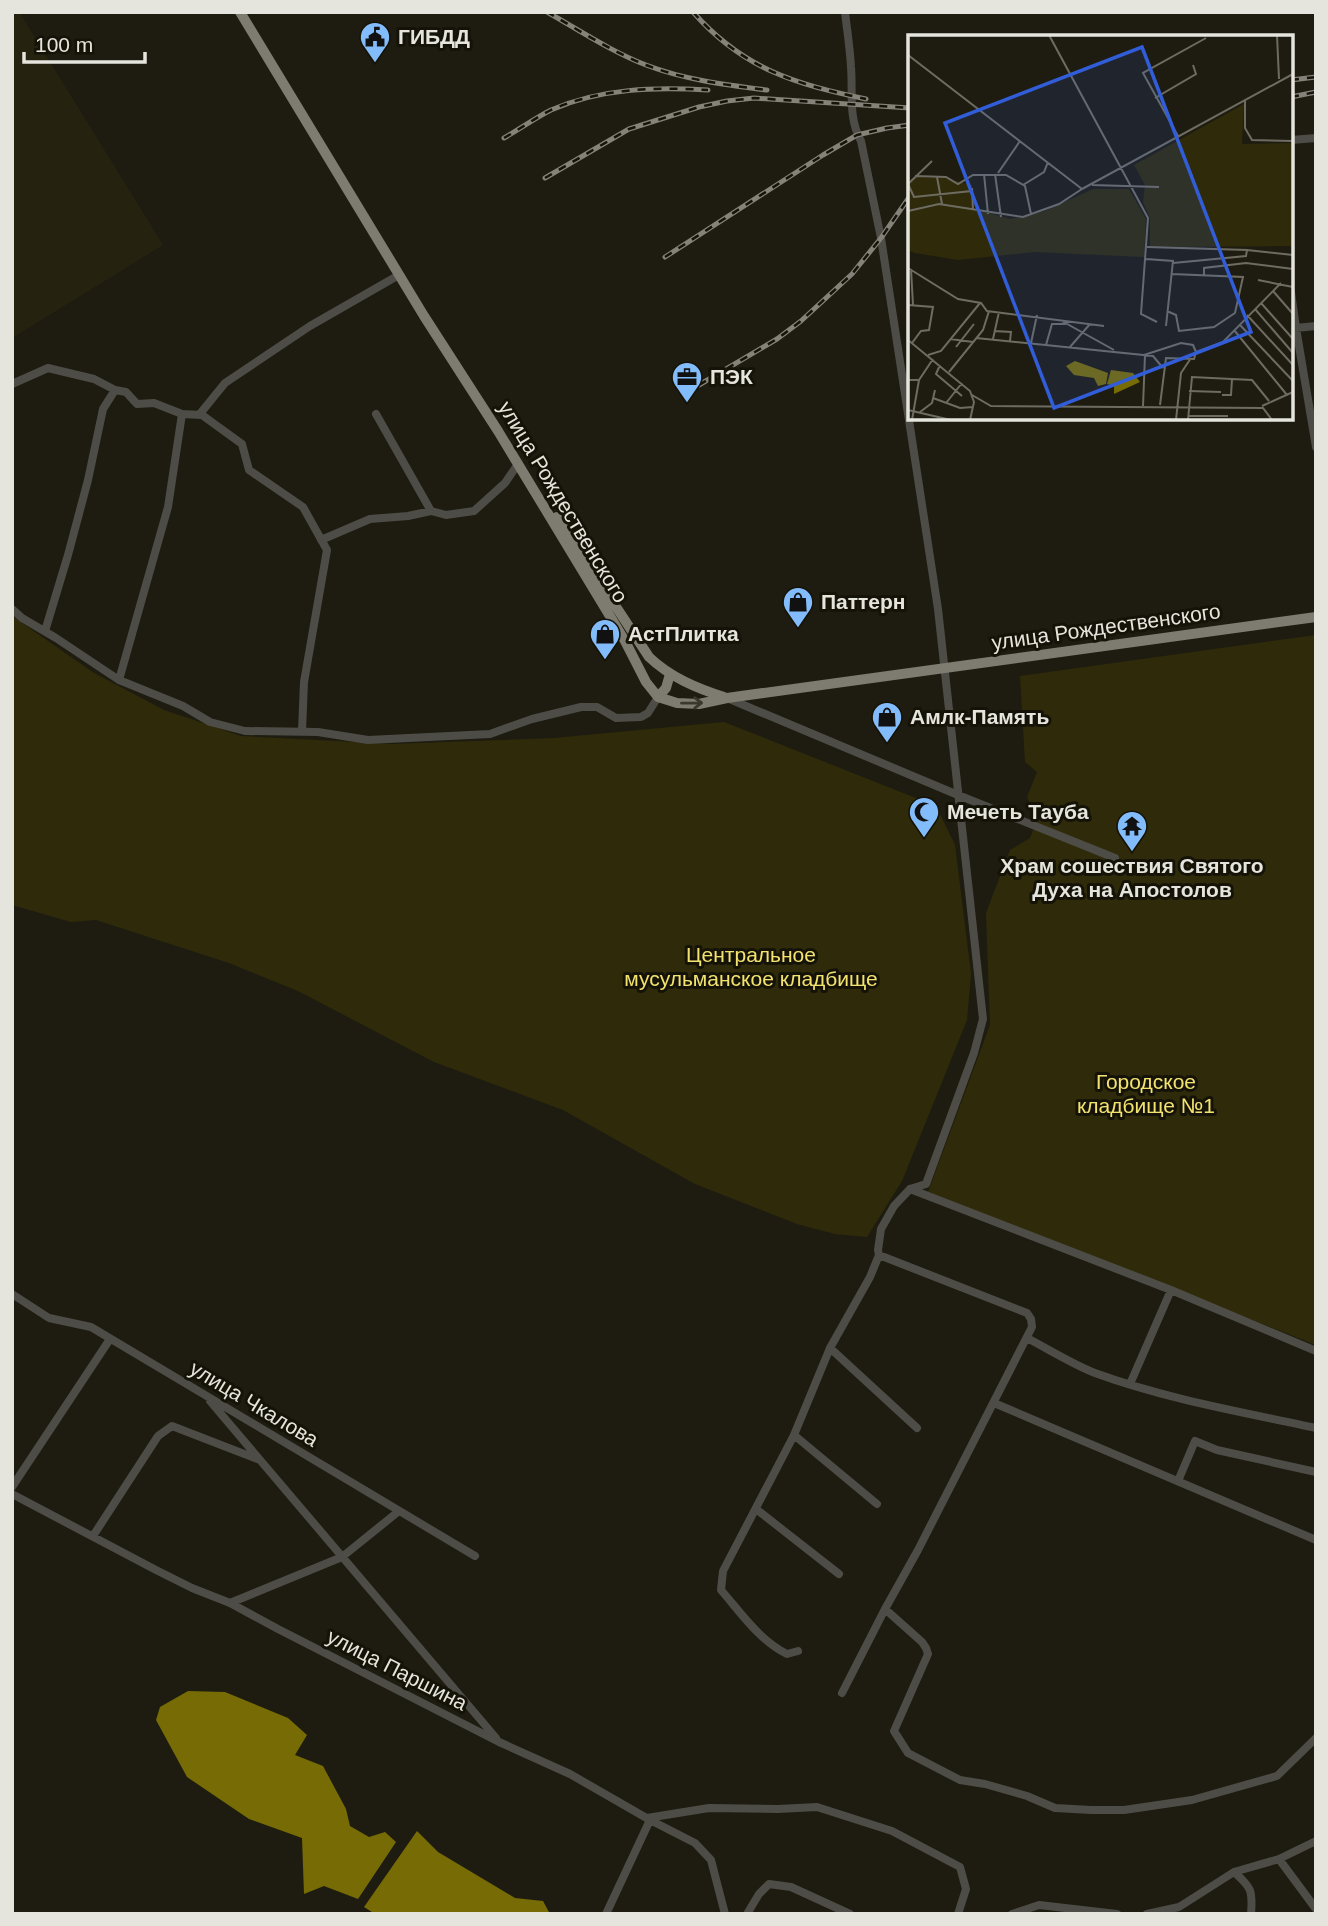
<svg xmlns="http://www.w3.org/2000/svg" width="1328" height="1926" font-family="Helvetica,sans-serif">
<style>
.built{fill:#252310}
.green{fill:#2f2b0a}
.water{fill:#766b04}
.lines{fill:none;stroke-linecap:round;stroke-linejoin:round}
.minor{stroke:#4d4c46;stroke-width:8}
.major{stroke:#7e7c70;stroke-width:10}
.rail-casing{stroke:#848279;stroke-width:5}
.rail{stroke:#151308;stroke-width:2.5;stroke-dasharray:8;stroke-linecap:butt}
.oneway{stroke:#3a382c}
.labels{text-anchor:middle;stroke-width:6;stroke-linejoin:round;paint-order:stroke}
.poi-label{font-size:21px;font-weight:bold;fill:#e6e5dd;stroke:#151308;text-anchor:start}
.street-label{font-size:21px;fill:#e6e5dd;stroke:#151308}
.park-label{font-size:21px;fill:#f2e26e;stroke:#151308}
.inset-road{fill:none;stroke:#6e6c62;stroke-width:2}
.view{fill:#315dd8;fill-opacity:0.15;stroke:#315dd8;stroke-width:3.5}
.inset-edge{fill:none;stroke:#e6e5dd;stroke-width:3.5}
</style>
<rect width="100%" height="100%" fill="#1e1c10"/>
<path class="built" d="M12 12H19L163 245 12 338Z"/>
<path class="green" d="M12 616 94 673 164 710 241 736 392 744 554 738 724 722 936 806 955 845 971 974 967 1020 902 1181 867 1237 835 1234 797 1224 695 1184 563 1110 434 1062 298 991 229 963 96 920 71 922 12 905Z
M1316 635V1345L928 1192 990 1025 986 913 1010 850 1030 838 1037 819 1027 797 1037 772 1025 762 1020 676Z"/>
<path class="water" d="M188 1691 225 1692 288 1718 307 1735 295 1755 323 1766 346 1809 350 1826 369 1837 385 1832 396 1842 358 1899 324 1886 304 1894 302 1838 249 1819 187 1777 156 1720 160 1707Z
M417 1831 438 1852 515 1898 543 1901 550 1914H375L364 1907Z"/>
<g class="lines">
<path class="minor" d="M1291 140 1316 138
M1291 292 1296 328 1316 447
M1296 328 1316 326
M12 384 48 368 94 379 115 390 126 392 137 404 154 403 182 414 202 415 242 444 249 470 303 507 327 550 304 682 302 731
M376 414 431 511
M199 415 225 383 310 326 399 275
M321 540 370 519 408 516 431 511 446 515 474 511 505 483 518 464
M12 609 22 618 56 638 119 680 183 706 210 722 245 731 318 732 368 740 490 734 532 719 581 707H597L616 718 641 717 648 713 658 697
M45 631 68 555 88 480 103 409 115 390
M119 680 168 507 182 414
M727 698 958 795 1115 858
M910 1189 1171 1290 1316 1351
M12 1294 49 1318 91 1327 475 1556
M1027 1338C1050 1350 1072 1364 1095 1373 1166 1399 1242 1412 1316 1428
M830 1348 917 1428
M1130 1384 1171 1290
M210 1401 496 1738
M994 1403 1316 1540
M794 1435 877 1504
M1178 1481 1195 1441 1217 1450 1316 1472
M12 1487 110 1339
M12 1494 156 1570 192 1588 230 1603 278 1629 499 1742 570 1774 650 1820 695 1843 711 1860 725 1914
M756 1509 839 1574
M93 1536 158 1436 172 1426 260 1460
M230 1603 342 1557 399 1511
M885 1609 922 1642 926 1648 928 1654 894 1731 908 1753 960 1780 985 1784 1027 1796 1055 1808 1091 1810H1124L1192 1800 1277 1776 1316 1738
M798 1651 787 1654C759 1640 741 1613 721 1590L723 1571 794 1435 830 1348 870 1277 879 1255 878 1250 881 1229 894 1206 910 1189 926 1184 974 1053 983 1019 938 609 881 238 861 141C848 118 853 92 851 67 850 48 847 30 845 12
M842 1693 885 1609 918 1550 1032 1327 1031 1319 1027 1313 879 1255
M647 1818 709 1808 778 1809 817 1807 892 1831 960 1867 966 1889 958 1914
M1279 1859 1316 1909
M1234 1872C1251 1887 1253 1890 1251 1914
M606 1914 650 1820
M747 1914 759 1894 769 1884 791 1887 850 1914
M1012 1914 1039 1905 1117 1914
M1147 1914 1179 1907 1234 1872 1279 1859 1316 1841"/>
<path class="major" d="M240 12 424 316 498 431 625 641 646 682 658 697 677 703 699 704 727 698 1316 617
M557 517 649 657C670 677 696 688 724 697
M658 697 666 688 670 674"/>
<g class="rail-casing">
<path id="rail" d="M547 12C579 30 612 52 646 65 685 80 727 85 767 90
M693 12C743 69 795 84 866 99
M1291 80 1316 77
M1291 97 1316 92
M504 138C520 129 535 118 551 110 601 88 655 87 708 90
M545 178 629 129 699 107 727 101 754 98 910 108
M665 257 823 155 857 135 887 128 910 125
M699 385 777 339 801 321 852 274 881 238 910 196"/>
</g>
<use href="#rail" class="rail"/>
</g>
<defs><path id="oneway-shaft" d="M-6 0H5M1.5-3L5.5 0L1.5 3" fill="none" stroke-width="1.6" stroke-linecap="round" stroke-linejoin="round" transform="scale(1.75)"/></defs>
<use class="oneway" href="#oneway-shaft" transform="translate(692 703) rotate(-1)"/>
<defs>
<g id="civic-pin" transform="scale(1.575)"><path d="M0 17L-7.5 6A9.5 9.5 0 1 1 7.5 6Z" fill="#83bcfb" stroke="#151308"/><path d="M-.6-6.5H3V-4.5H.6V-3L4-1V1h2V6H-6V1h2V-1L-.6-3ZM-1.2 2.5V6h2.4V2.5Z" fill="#111"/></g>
<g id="office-pin" transform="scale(1.575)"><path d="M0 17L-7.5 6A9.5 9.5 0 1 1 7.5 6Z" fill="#83bcfb" stroke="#151308"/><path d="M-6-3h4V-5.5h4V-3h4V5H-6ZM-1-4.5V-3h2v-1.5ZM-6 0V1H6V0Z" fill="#111"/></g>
<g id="shop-pin" transform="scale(1.575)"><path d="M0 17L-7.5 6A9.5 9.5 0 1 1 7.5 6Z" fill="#83bcfb" stroke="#151308"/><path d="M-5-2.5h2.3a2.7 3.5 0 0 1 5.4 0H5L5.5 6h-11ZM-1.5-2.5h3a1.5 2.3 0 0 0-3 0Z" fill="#111"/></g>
<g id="mosque-pin" transform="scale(1.575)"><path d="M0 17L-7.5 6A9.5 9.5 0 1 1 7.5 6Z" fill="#83bcfb" stroke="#151308"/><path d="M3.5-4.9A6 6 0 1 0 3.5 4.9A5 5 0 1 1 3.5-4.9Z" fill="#111"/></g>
<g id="temple-pin" transform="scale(1.575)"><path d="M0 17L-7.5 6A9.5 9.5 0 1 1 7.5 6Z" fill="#83bcfb" stroke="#151308"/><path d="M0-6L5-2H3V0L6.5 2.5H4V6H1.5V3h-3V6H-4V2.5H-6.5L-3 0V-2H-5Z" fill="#111"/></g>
</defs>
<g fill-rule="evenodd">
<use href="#civic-pin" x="375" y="37"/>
<use href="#office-pin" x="687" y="377"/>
<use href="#shop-pin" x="798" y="602"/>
<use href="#shop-pin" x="605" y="634"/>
<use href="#shop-pin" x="887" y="717"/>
<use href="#mosque-pin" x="924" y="812"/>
<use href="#temple-pin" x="1132" y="826"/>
</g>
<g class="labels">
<g class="poi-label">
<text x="398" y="44">ГИБДД</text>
<text x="710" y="384">ПЭК</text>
<text x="821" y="609">Паттерн</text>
<text x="628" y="641">АстПлитка</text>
<text x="910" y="724">Амлк-Память</text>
<text x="947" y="819">Мечеть Тауба</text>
<text x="1132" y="873" text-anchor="middle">Храм сошествия Святого<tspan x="1132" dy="24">Духа на Апостолов</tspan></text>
</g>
<g class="street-label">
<text transform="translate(563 502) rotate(59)" y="7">улица Рождественского</text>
<text transform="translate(1106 627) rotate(-8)" y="7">улица Рождественского</text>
<text transform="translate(254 1404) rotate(31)" y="7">улица Чкалова</text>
<text transform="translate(397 1670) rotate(27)" y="7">улица Паршина</text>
</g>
<g class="park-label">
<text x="751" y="962">Центральное<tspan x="751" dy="24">мусульманское кладбище</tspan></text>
<text x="1146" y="1089">Городское<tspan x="1146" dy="24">кладбище №1</tspan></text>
</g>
</g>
<g transform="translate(908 35)">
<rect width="385" height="385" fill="#1e1c10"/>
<path d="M336 69 334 109 385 108V211L242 212V183L235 167 237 150 226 130ZM6 142 36 143 64 150V173L102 184 137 176 185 154H221L238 184 236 222 126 217 50 225 7 218 0 215V177L25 169 0 175V151Z" fill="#2f2b0a"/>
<path d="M167 326 200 338 198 349 190 351 186 343 166 340 158 331ZM203 335 225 338 232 347 206 359V351L199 349Z" fill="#766b04"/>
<path class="inset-road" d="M141 0 240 183 233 279 249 287M369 0 371 44M0 20 174 154M247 63 288 39 285 30M337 65V93L344 105 385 106M270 101 235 38 298 3M90 138 112 106M76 139 80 179M87 139 93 182M7 141 38 142 50 149 65 140H98L117 151 123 179M29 142 34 169M0 149 6 162 64 156M0 149 24 126M115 150 136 137 140 127M184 150 251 152M64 153 65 175M174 154 385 39M0 176 31 169 115 182 151 169 174 154M239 212 339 215 338 221 265 228M339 215 385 220M238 224 265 226 258 291M0 233 50 264 73 268 79 276 196 291M3 234 5 270M296 240V233L338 228 385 234M350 245 385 252M365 256 385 279M353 268 385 304M0 270 25 272 21 295 13 296 4 308M347 274 385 318M259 276 268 280 271 296 306 292 327 278 335 242 264 239M339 280 385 330M152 285 206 315M332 290 385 346M326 295 379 360M86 296 103 297 102 306M68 303 245 321 255 333M42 304 65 307M85 304 91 277M0 305 62 356 66 367 62 385M123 308 129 280M138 310 144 289H158M48 312 66 289M162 312 182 289M20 320 33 316 72 268M236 320 273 308 285 310 288 317M32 330 28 339 54 361M41 337 75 295 81 276M0 345H11L4 385M11 345 25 324M281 356 313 357M64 360 83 371 355 373 364 385M314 360H323L324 344M25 363 52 373 65 372M38 368 54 348M252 370 258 323 286 324 288 317 315 307 373 248M235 371 237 320M354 371 385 357M0 375 43 385M12 377 24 368 27 355M280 381H320M268 385 273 338 283 323M280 385 284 342 344 345 361 366"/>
<path class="view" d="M234 12 343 297 146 373 37 88Z"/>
<rect width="385" height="385" class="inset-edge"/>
</g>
<rect width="1328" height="1926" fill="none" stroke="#e6e5dd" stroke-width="28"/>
<path d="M24 52v10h121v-10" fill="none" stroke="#e6e5dd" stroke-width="3.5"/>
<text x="35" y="52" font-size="21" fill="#e6e5dd" stroke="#151308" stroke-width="5" paint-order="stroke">100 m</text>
</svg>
